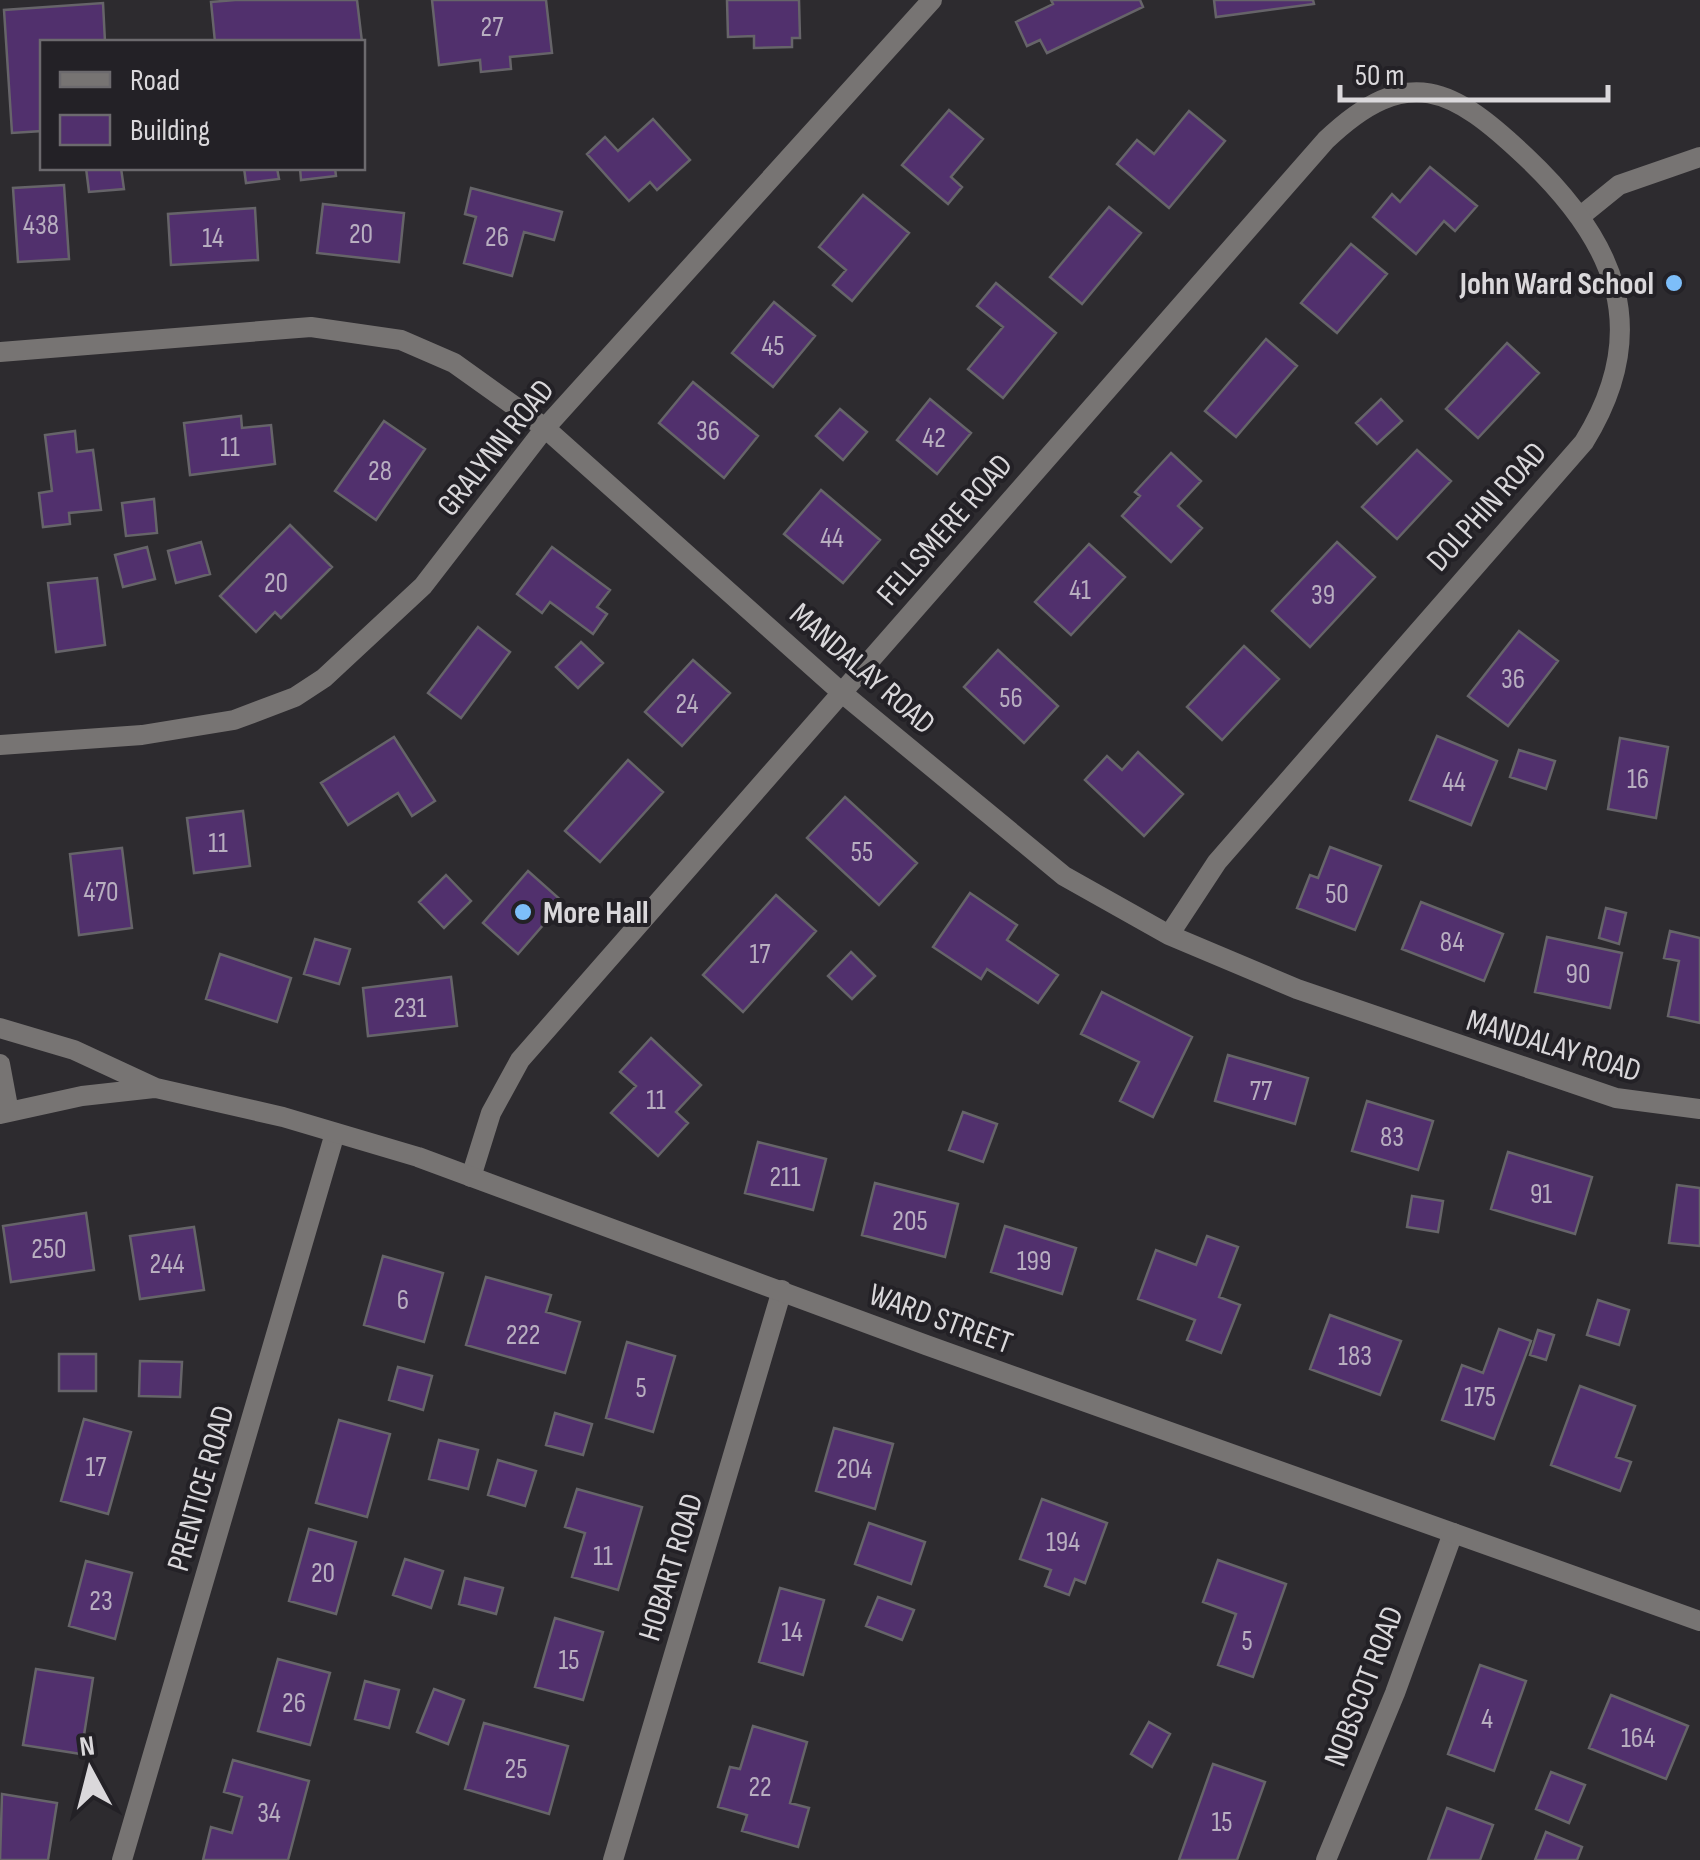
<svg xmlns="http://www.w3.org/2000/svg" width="1700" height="1860" font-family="'Sofia Sans Condensed',sans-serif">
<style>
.building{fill:#51306d;stroke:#666469;stroke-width:2.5}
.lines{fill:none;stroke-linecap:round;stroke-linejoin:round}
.service{stroke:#777473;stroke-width:20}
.minor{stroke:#777473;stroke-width:20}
.tertiary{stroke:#777473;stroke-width:20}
.poi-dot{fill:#7dbef9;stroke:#232126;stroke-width:4}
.labels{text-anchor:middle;stroke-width:8;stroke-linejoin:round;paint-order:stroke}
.number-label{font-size:28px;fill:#b8aec0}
.poi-label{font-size:32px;font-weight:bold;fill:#dad8db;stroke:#232126;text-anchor:end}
.street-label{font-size:32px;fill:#dad8db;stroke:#232126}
</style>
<rect width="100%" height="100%" fill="#2d2b2f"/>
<path class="building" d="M235 0H357L362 42H215L211 2Z
M432 0H546L552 53 510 57 511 69 481 72 480 60 439 65Z
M727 0H799L800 38H792V47L754 48V36L728 37Z
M1051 0H1140L1143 7 1047 53 1040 40 1027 46 1016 22 1053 4Z
M1214 0H1313L1314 4 1216 17Z
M103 3 105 42H42V131L12 133 4 10Z
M949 110 983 139 951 177 962 187 948 204 902 165Z
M1189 111 1225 141 1169 208 1117 164 1137 140 1154 154Z
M653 119 690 160 657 190 650 182 629 201 587 154 605 137 618 151Z
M1430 167 1477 206 1455 231 1444 221 1416 254 1373 217 1392 194 1400 202Z
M86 168H121L124 189 89 192Z
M244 168H277L279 179 246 183Z
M300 168H335L336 176 301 180Z
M64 185 69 259 18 262 13 188Z
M471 188 562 212 554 240 524 232 512 276 464 263 476 217 465 214Z
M863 195 909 233 852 301 833 285 846 270 819 247Z
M323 204 404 213 399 262 317 253Z
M1109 207 1141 233 1082 304 1050 277Z
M255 208 258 260 171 265 168 214Z
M1351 244 1387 274 1337 333 1301 303Z
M996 283 1056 333 1003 398 968 369 1003 327 977 306Z
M774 302 815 336 773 387 732 353Z
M1266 339 1297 366 1236 437 1205 411Z
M1507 343 1539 373 1478 438 1446 409Z
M693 382 758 436 724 478 659 423Z
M930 399 971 433 937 474 897 440Z
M1381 399 1402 421 1377 444 1356 423Z
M840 409 867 432 843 460 816 436Z
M241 416 242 428 271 425 275 464 190 475 184 423Z
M384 421 425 449 376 520 335 491Z
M75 431 77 452 93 450 101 510 69 513 70 524 43 527 39 493 52 491 45 435Z
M1417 450 1451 481 1397 539 1362 507Z
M1171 453 1201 481 1178 506 1202 528 1171 562 1122 516 1140 496 1135 492Z
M821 490 880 540 843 583 784 534Z
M154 499 157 533 126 536 122 503Z
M290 525 332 567 281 618 275 612 256 632 220 596Z
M201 542 210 574 176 583 168 551Z
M1337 542 1375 577 1310 647 1272 611Z
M1089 544 1125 577 1071 635 1035 602Z
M147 547 155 579 123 587 115 555Z
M552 547 610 590 597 607 607 614 593 634 550 602 542 613 517 594Z
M97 578 105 645 56 652 48 583Z
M478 627 510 652 461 718 428 693Z
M1519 631 1558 661 1508 726 1468 696Z
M581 642 603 663 578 688 556 667Z
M1244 646 1279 679 1222 740 1187 707Z
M998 650 1058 706 1024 743 964 687Z
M693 660 730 693 682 746 645 712Z
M1437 736 1497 761 1471 825 1410 800Z
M394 737 435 801 412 816 398 793 348 825 321 783Z
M1620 738 1668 747 1656 818 1608 809Z
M1519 750 1555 761 1546 789 1510 777Z
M1138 752 1183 794 1144 836 1085 780 1107 756 1122 770Z
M628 760 663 792 600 862 565 831Z
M845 797 917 863 879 905 807 838Z
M243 811 250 866 194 873 187 818Z
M1330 847 1381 866 1355 930 1297 908 1310 875 1318 878Z
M122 848 132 928 79 935 70 854Z
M528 871 563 902 518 954 483 923Z
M446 875 471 901 444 928 419 902Z
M970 893 1017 925 1007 940 1058 975 1038 1003 987 969 981 979 933 947Z
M776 895 816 931 743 1012 703 975Z
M1421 902 1503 934 1484 981 1402 949Z
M1606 908 1626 913 1619 944 1599 938Z
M1670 931 1700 938V1023L1668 1016 1679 961 1664 958Z
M1547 937 1622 953 1610 1008 1535 992Z
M315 939 350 949 339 984 304 974Z
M851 952 875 976 852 999 828 976Z
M220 954 291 978 277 1022 206 999Z
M451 977 457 1026 368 1036 363 988Z
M1102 992 1192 1037 1153 1117 1120 1101 1139 1062 1081 1034Z
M651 1038 701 1085 676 1112 688 1123 658 1156 611 1113 636 1086 620 1072Z
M1228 1055 1308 1078 1295 1124 1215 1101Z
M1367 1101 1433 1121 1418 1170 1352 1151Z
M963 1112 997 1124 983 1162 949 1150Z
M758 1142 826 1159 813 1210 745 1193Z
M1508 1152 1592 1177 1575 1234 1491 1209Z
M875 1183 958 1204 945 1257 862 1235Z
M1677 1185 1700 1188V1246L1669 1243Z
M1412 1196 1443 1201 1438 1232 1407 1227Z
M86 1213 94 1270 11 1282 3 1226Z
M1005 1226 1076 1248 1062 1294 991 1272Z
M194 1227 204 1290 140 1299 130 1236Z
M1207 1236 1238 1247 1219 1297 1240 1305 1221 1353 1187 1340 1195 1320 1138 1299 1156 1250 1196 1265Z
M383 1256 443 1273 424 1342 364 1325Z
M486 1277 551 1295 546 1312 580 1322 565 1373 466 1345Z
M1598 1300 1629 1310 1619 1345 1587 1335Z
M1330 1315 1401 1341 1380 1395 1310 1369Z
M1499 1329 1531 1341 1494 1439 1442 1420 1462 1365 1483 1373Z
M1538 1330 1554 1335 1546 1360 1530 1355Z
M627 1342 675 1356 653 1432 606 1418Z
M59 1354H96V1391H59Z
M140 1361 182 1362 180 1397 139 1396Z
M398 1367 432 1376 423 1410 389 1400Z
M1580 1386 1635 1406 1616 1457 1631 1462 1620 1491 1551 1465Z
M555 1413 592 1424 583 1455 546 1445Z
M84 1419 131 1432 108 1514 61 1501Z
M339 1420 390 1434 367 1517 316 1503Z
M834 1428 893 1444 875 1509 816 1491Z
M439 1440 478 1450 468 1489 429 1479Z
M498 1460 536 1471 525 1506 488 1495Z
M577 1489 642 1507 618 1590 572 1577 585 1533 565 1527Z
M1042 1499 1107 1523 1085 1583 1075 1579 1069 1595 1045 1586 1051 1570 1020 1559Z
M869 1523 925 1542 911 1584 855 1564Z
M309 1529 356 1542 336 1614 289 1601Z
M405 1559 443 1571 431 1608 393 1595Z
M1218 1560 1286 1584 1253 1677 1218 1665 1236 1614 1203 1602Z
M86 1561 132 1573 115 1639 69 1626Z
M465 1578 503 1588 496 1614 459 1604Z
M780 1588 824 1600 803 1675 759 1662Z
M878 1597 914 1610 902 1640 866 1626Z
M555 1618 603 1632 583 1700 535 1687Z
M278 1659 330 1673 310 1745 258 1731Z
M1480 1665 1526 1681 1494 1771 1448 1754Z
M36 1669 93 1678 81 1754 23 1745Z
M365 1681 399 1690 389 1728 355 1719Z
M434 1689 464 1700 448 1744 417 1732Z
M1611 1695 1688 1726 1666 1779 1589 1748Z
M1149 1722 1170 1734 1152 1767 1131 1754Z
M484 1723 568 1746 549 1814 465 1789Z
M753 1726 807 1742 790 1803 809 1808 798 1847 742 1831 747 1815 718 1807 730 1767 740 1769Z
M233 1760 309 1781 288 1860H203L211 1827 232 1833 242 1797 224 1792Z
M1213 1764 1265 1782 1237 1860H1179Z
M1551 1772 1585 1785 1569 1823 1536 1809Z
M2 1794 57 1803 48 1860H0Z
M1447 1808 1493 1825 1480 1860H1428Z
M1546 1832 1582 1847 1577 1860H1535Z"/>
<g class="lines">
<path class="service" d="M1582 215 1619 185 1700 157"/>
<path class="minor" d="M0 352 311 327 401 340 454 363 545 428 841 692 1064 876 1169 935 1297 989 1616 1098 1700 1109
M0 745 142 735 234 720 295 697 324 678 423 586 545 428 932 0
M471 1177 491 1113 520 1060 1326 140C1408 62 1453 88 1526 157 1615 241 1654 329 1584 442L1217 862 1169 935
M122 1860 335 1133
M613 1860 782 1290
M1326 1860 1395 1693 1453 1533"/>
<path class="tertiary" d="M0 1028 74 1050 156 1088 283 1117 418 1157 926 1345 1700 1621
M0 1064 9 1112
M0 1114 82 1096 154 1088"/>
</g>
<g class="poi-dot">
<circle cx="1674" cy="283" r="10"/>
<circle cx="523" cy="912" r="10"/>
</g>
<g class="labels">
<g class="number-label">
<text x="492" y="36">27</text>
<text x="41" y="234">438</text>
<text x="361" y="243">20</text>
<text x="497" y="246">26</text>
<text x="213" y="247">14</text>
<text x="773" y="355">45</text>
<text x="708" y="440">36</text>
<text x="934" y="447">42</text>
<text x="230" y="456">11</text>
<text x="380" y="480">28</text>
<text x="832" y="547">44</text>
<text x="276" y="592">20</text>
<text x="1080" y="599">41</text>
<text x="1323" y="604">39</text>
<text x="1513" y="688">36</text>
<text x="1011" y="707">56</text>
<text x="687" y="713">24</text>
<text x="1638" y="788">16</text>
<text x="1454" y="791">44</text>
<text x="218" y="852">11</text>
<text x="862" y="861">55</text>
<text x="101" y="901">470</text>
<text x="1337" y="903">50</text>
<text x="1452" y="951">84</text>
<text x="760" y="963">17</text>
<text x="1578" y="983">90</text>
<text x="410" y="1017">231</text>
<text x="1261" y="1100">77</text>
<text x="656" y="1109">11</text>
<text x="1392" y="1146">83</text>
<text x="785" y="1186">211</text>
<text x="1541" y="1203">91</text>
<text x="910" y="1230">205</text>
<text x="49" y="1258">250</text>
<text x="1034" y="1270">199</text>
<text x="167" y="1273">244</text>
<text x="403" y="1309">6</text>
<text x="523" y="1344">222</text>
<text x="1355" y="1365">183</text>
<text x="641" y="1397">5</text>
<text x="1480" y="1406">175</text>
<text x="96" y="1476">17</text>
<text x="854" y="1478">204</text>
<text x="1063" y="1551">194</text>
<text x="603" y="1565">11</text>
<text x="323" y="1582">20</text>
<text x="101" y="1610">23</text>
<text x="792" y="1641">14</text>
<text x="1247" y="1650">5</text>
<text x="569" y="1669">15</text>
<text x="294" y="1712">26</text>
<text x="1487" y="1728">4</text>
<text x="1638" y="1747">164</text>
<text x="516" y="1778">25</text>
<text x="760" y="1796">22</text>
<text x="269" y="1822">34</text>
<text x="1222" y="1831">15</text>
</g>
<g class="poi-label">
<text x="1654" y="294">John Ward School</text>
<text x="543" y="923" text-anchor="start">More Hall</text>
</g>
<g class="street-label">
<text transform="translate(495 447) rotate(-51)" y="11">GRALYNN ROAD</text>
<text transform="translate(1486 506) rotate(-48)" y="11">DOLPHIN ROAD</text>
<text transform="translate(944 529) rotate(-49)" y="11">FELLSMERE ROAD</text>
<text transform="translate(863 668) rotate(41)" y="11">MANDALAY ROAD</text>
<text transform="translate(1554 1045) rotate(17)" y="11">MANDALAY ROAD</text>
<text transform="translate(941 1318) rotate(20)" y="11">WARD STREET</text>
<text transform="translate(200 1488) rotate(-74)" y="11">PRENTICE ROAD</text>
<text transform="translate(670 1567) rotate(-73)" y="11">HOBART ROAD</text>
<text transform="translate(1363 1686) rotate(-69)" y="11">NOBSCOT ROAD</text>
</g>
</g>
<rect x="40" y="40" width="325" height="130" fill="#232126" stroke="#6c6a6e" stroke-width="2.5"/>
<rect x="60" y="72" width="50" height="15" fill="#777473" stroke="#6c6a6e" stroke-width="2.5"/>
<text x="130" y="90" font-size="30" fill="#dad8db">Road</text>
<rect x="60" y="115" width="50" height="30" fill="#51306d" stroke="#6c6a6e" stroke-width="2.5"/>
<text x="130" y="140" font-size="30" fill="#dad8db">Building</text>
<g transform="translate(90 1770) rotate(353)" stroke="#232126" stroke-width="8" paint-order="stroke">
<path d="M0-8L18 38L0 25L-18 38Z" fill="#dad8db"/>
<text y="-15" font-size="28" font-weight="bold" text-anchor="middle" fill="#dad8db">N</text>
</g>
<path d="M1340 85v15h268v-15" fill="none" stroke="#dad8db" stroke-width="5"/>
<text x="1355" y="85" font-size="30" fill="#dad8db" stroke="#232126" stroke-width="8" paint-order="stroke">50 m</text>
</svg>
